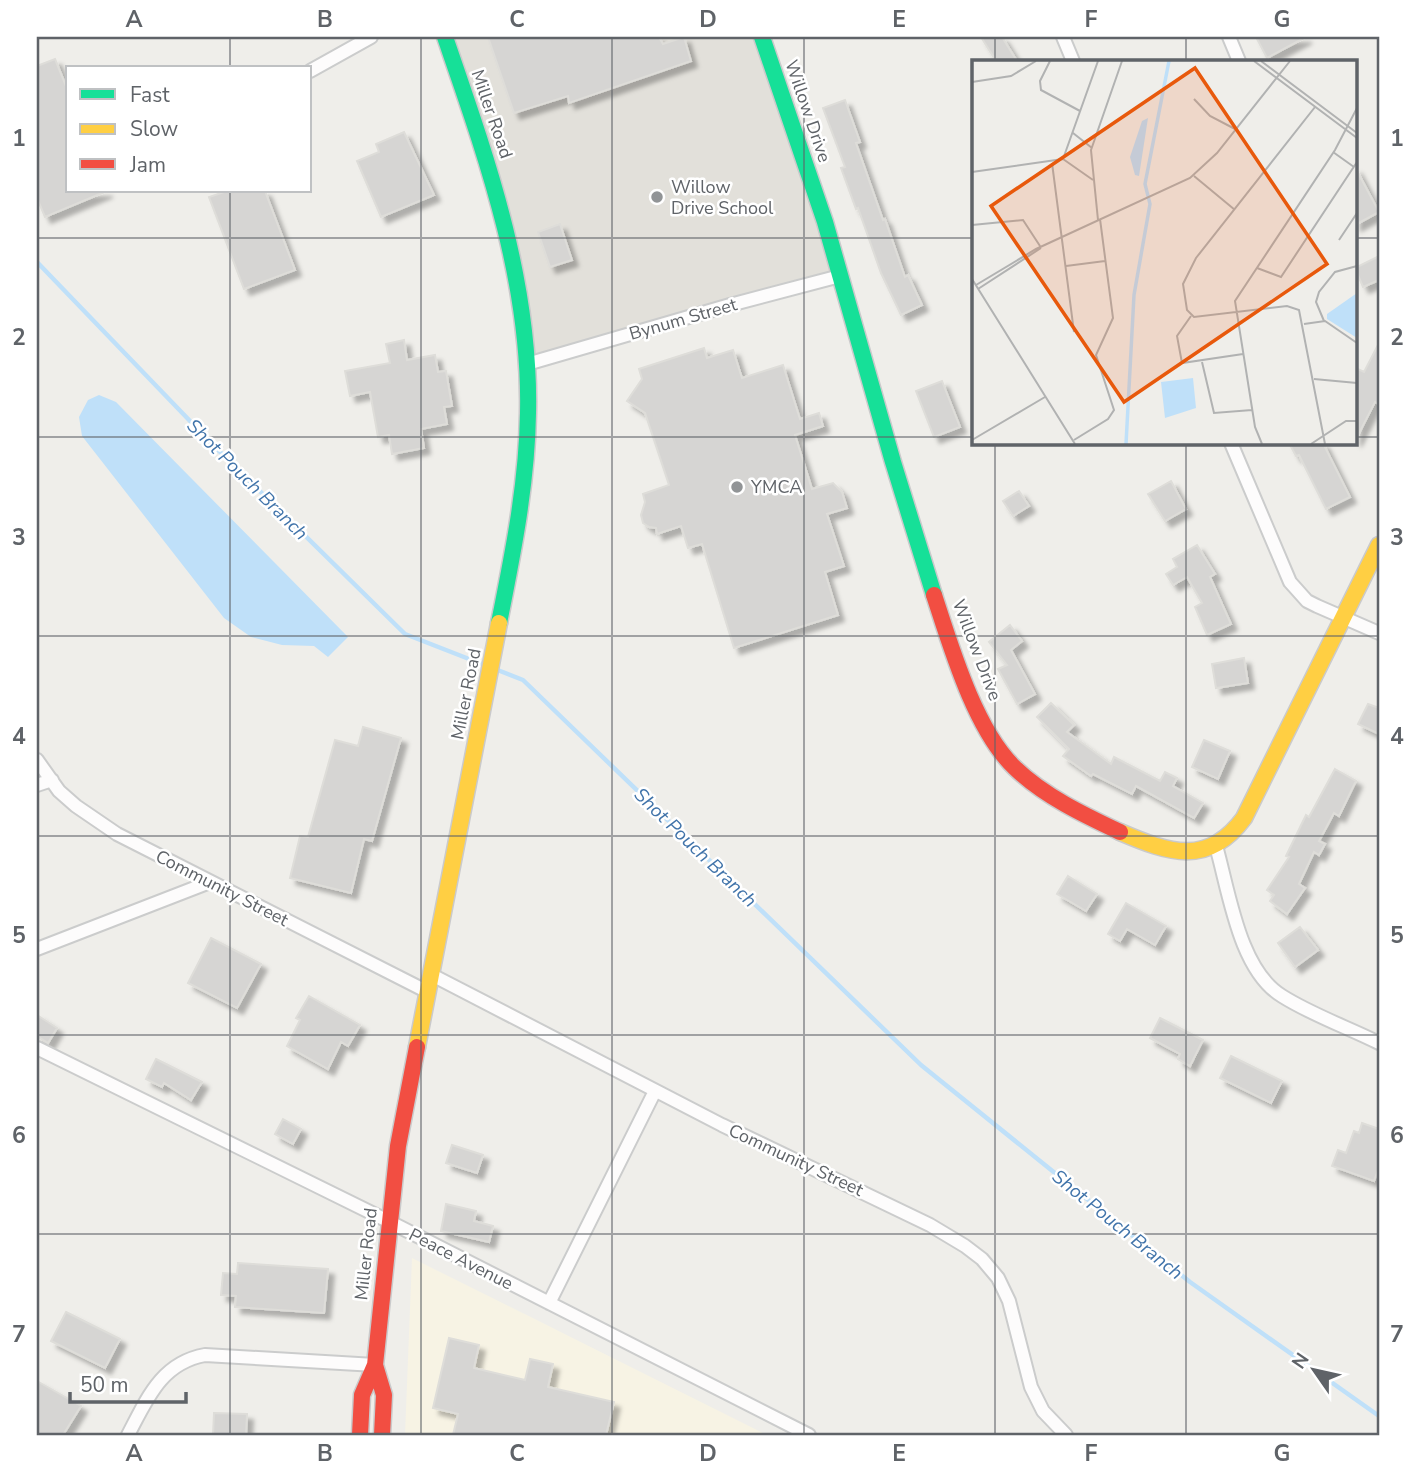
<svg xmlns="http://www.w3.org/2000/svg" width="1416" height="1472" font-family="'Nunito Sans',sans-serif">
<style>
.commercial{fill:#f7f3e4}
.education{fill:#e2e0da}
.water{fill:#bfe0f9}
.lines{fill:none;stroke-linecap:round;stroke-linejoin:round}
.stream{stroke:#bfe0f9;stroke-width:4.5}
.building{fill:#d6d5d3;stroke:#deddd9;stroke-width:2;filter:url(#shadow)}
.street-casing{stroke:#cbcccc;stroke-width:16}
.fast-casing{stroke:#cacacb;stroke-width:19}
.slow-casing{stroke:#cacacb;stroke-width:19}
.jam-casing{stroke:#cacacb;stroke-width:19}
.street{stroke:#fdfcfc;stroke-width:12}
.fast{stroke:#16e098;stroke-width:16}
.slow{stroke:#ffcf43;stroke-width:16}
.jam{stroke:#f24e42;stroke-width:16}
.grid{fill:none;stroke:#5f6368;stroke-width:2;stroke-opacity:0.55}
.poi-dot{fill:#919496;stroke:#fff;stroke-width:2.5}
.labels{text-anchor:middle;stroke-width:5;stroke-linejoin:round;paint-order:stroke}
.street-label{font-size:18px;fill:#5f6368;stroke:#fff}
.poi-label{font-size:18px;fill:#5f6368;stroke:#fff;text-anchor:start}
.water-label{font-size:19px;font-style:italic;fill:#4174aa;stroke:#fff}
.inset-river{fill:none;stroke:#bfe0f9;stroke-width:3.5}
.inset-road{fill:none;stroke:#b1b2b2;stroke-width:2}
.view{fill:#e8590c;fill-opacity:0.15;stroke:#e8590c;stroke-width:3.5}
.inset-edge{fill:none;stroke:#5f6368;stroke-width:3.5}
.neatline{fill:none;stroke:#5f6368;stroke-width:2.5}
.grid-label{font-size:23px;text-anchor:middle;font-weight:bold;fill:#5f6368}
</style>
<defs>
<filter id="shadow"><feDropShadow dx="6" dy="6" stdDeviation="2" flood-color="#0004"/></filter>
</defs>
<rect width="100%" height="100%" fill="#efeeea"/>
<path class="commercial" d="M412 1258 767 1435H405Z"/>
<path class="education" d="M445 37H762L840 276 527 364 524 326Z"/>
<path class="water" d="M99 395 116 402 348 637 328 657 314 646 282 645 251 637 224 618 82 436 79 417 88 400Z"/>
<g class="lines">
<path class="stream" d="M37 262 216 448 405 634 487 666
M495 669 523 680 921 1065 1190 1282 1379 1416"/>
</g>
<path class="building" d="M488 37H659L663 44 684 37 691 61 569 103 568 96 514 113Z
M981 37H1002L1017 61H996Z
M1256 37H1306L1267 58Z
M55 59 68 91V191H107L45 217 37 198V66Z
M845 100 860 142 856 143 883 220 885 219 905 277 908 275 922 305 901 315 881 273 858 208 856 209 841 168 845 167 823 108Z
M404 132 434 195 381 217 357 161 379 152 376 144Z
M1355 167 1379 212 1355 225Z
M227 191H265L295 270 244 289 209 197Z
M560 224 572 260 550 267 538 232Z
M1379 256V280L1363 287 1355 268Z
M404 340 407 360 435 355 438 372 446 371 452 406 444 407 447 424 421 429 424 448 392 454 389 435 378 437 370 392 350 396 345 371 390 363 386 344Z
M1379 343V404L1375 402 1355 441V375L1358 369 1364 372Z
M704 348 707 358 733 350 742 378 783 365 800 419 819 413 823 426 795 435 812 489 833 483 842 492 847 508 827 514 844 566 825 572 838 615 734 648 702 544 688 548 681 526 657 534 656 528 649 527 643 523 641 515 645 502 643 494 669 485 645 413 627 401 642 379 639 369Z
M942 381 960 427 934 437 916 391Z
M1289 443H1323L1350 497 1326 509 1299 455 1296 456Z
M1171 481 1186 509 1165 521 1148 494Z
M1019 491 1029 506 1013 516 1003 501Z
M1197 545 1215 574 1210 577 1231 624 1207 635 1195 607 1202 603 1187 577 1173 585 1166 574 1177 567 1173 559Z
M1010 625 1022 641 1011 650 1035 694 1017 704 998 669 1007 665 989 642Z
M1244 658 1248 683 1216 688 1212 664Z
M1051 703 1074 725 1067 732 1111 764 1114 757 1160 781 1165 772 1177 778 1173 786 1203 803 1194 818 1136 786 1132 794 1093 774 1091 776 1063 756 1069 749 1037 717Z
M1368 704 1379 708V734L1358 724Z
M363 727 401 738 372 841 364 839 351 893 290 878 300 836 308 837 335 740 358 746Z
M1204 740 1230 751 1218 779 1192 767Z
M1335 769 1356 781 1339 816 1334 813 1319 841 1325 844 1319 855 1314 852 1299 884 1305 888 1287 914 1270 901 1274 895 1267 890 1289 857 1286 856 1306 815 1309 817Z
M1068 876 1097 894 1086 911 1057 894Z
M1126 903 1166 926 1155 945 1127 929 1120 941 1108 934Z
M1300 927 1318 950 1295 967 1278 943Z
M211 938 261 964 237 1008 188 983Z
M309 996 360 1025 348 1046 341 1042 328 1069 287 1046 300 1020 296 1018Z
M37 1015 57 1028 48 1043 37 1036Z
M1160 1018 1203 1040 1190 1066 1178 1059 1180 1054 1150 1038Z
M1231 1056 1282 1081 1271 1103 1220 1078Z
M156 1059 202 1082 191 1100 164 1083 162 1087 146 1079Z
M283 1119 301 1129 293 1144 275 1134Z
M1362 1123 1379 1129V1167L1374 1181 1332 1166 1338 1150 1346 1153 1354 1131 1359 1133Z
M452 1145 483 1155 477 1173 446 1163Z
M446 1204 476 1211 474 1221 493 1226 489 1242 441 1231Z
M238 1263 328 1269 324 1313 235 1307 236 1296 221 1295 223 1273 237 1274Z
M66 1312 120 1339 105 1368 51 1341Z
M449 1338 479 1345 474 1368 525 1380 530 1359 553 1364 548 1387 614 1402 606 1435H453L458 1414 433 1408Z
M37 1381 81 1406 63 1435H37Z
M214 1413 247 1414 246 1435H213Z"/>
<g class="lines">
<g class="street-casing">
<path id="street" d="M1063 37 1073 61
M1229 37 1239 61
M310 71 371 37
M527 364 730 305 840 276
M1231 443 1290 582 1307 601 1317 606 1379 633
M37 760 59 791 76 806 117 834 426 991
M37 785 52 780
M1216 846C1229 891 1239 970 1282 996 1312 1015 1347 1027 1379 1043
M37 949 210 882
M430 974 722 1125 930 1225 965 1246 982 1259 998 1278 1009 1301 1031 1387 1043 1411 1066 1435
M37 1048 388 1221 809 1435
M549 1303 655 1091
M128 1435C147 1399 161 1363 205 1355L375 1365"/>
</g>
<g class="fast-casing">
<path id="fast" d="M445 37C487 159 531 282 528 413 527 484 513 553 499 623
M762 37 825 222 893 462 934 595"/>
</g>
<g class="slow-casing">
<path id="slow" d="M1120 832C1169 853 1208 867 1244 818L1379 545
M417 1047 499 623"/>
</g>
<g class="jam-casing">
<path id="jam" d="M934 595C951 647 975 730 1015 768 1044 796 1084 815 1120 832
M375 1365 384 1395 382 1435
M360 1435 362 1395 375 1365 398 1146 417 1047"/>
</g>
<use href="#street" class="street"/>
<use href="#fast" class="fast"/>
<use href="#slow" class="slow"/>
<use href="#jam" class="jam"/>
</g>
<path class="grid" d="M230 37V68M421 37V1435M612 37V1435M804 37V1435M995 37V61M1186 37V61M230 191V1435M37 238H973M1355 238H1379M37 437H973M1355 437H1379M995 443V1435M1186 443V1435M37 636H1379M37 836H1379M37 1035H1379M37 1234H1379"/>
<g class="poi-dot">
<circle cx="657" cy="197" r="7"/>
<circle cx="737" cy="487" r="7"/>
</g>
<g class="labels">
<g class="street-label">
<text transform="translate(808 111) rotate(71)" y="6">Willow Drive</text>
<text transform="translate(492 114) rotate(71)" y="6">Miller Road</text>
<text transform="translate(683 319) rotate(-16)" y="6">Bynum Street</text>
<text transform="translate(977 650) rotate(69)" y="6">Willow Drive</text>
<text transform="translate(466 694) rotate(-79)" y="6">Miller Road</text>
<text transform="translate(222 888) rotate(27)" y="6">Community Street</text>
<text transform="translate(796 1160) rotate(25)" y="6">Community Street</text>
<text transform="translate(366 1254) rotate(-84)" y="6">Miller Road</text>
<text transform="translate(461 1259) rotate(27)" y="6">Peace Avenue</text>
</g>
<g class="poi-label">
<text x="671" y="193">Willow<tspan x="671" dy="21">Drive School</tspan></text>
<text x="751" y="493">YMCA</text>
</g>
<g class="water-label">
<text transform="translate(248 479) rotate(45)" y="7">Shot Pouch Branch</text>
<text transform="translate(696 847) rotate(44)" y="7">Shot Pouch Branch</text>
<text transform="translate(1118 1224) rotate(39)" y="7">Shot Pouch Branch</text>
</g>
</g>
<g transform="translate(972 60)">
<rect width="385" height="385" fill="#efeeea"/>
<path d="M176 58 167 116 163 115 158 97 170 61ZM385 233V278L355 259V254ZM221 318 224 348 193 358 189 322Z" fill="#bfe0f9"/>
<path class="inset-river" d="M154 384 162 235 178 144 173 124 197 1"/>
<path class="inset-road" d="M78 1 68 21 69 30 108 51M282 1 385 78M289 1 385 73M0 22 39 16 64 1M222 39 238 56 263 69M343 47 224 198 211 224 215 250 222 257 315 246 327 250 353 384M101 73 120 88M361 92 382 107M91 99 126 1M91 99 121 120M80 103 102 272M0 112 91 99M222 116 263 150M126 160 119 90 150 1M0 165 51 160 68 186M367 180 385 153M94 206 133 201M285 208 309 217 385 102M0 219 103 384M4 225 64 189 218 118 245 93 318 1M6 229 69 188M219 256 205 276 210 303 271 294M352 261 344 242 347 232 363 212 385 206M332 264 353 261 385 283M230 302 242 353 280 350M342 319 385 323M0 380 73 337M102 380 136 359 142 350 124 295 141 258 128 159M290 384 283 367 263 241 363 90 385 48M339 384 374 361H385"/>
<path class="view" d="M223 8 355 204 152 342 19 146Z"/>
<rect width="385" height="385" class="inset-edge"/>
</g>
<rect width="1416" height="1472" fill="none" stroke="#ffffff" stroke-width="77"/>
<rect x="66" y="66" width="245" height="126" fill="#ffffff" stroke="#bfc1c3" stroke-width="2"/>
<rect x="80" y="89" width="35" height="10" fill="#16e098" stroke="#bfc1c3" stroke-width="2"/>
<text x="130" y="102" font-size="21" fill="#5f6368">Fast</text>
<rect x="80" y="124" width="35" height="10" fill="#ffcf43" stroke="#bfc1c3" stroke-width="2"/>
<text x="130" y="136" font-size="21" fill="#5f6368">Slow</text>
<rect x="80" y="159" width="35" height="10" fill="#f24e42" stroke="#bfc1c3" stroke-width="2"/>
<text x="130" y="172" font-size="21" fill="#5f6368">Jam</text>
<g transform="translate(1314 1370) rotate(304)" stroke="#ffffff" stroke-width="5" paint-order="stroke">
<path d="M0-5L12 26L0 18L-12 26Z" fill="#5f6368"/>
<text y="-10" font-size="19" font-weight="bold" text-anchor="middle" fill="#5f6368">N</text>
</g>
<path d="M70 1392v10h116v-10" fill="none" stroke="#5f6368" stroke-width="3.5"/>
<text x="80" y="1392" font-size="21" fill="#5f6368" stroke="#ffffff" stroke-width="5" paint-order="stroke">50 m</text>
<rect x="38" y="38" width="1340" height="1396" class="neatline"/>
<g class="grid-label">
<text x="134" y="27">A</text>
<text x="325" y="27">B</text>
<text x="517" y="27">C</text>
<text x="708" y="27">D</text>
<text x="899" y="27">E</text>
<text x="1091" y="27">F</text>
<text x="1282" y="27">G</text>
<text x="19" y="146">1</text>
<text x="1397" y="146">1</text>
<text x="19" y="345">2</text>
<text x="1397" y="345">2</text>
<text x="19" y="545">3</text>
<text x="1397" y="545">3</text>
<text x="19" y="744">4</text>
<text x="1397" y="744">4</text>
<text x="19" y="943">5</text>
<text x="1397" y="943">5</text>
<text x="19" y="1143">6</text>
<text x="1397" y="1143">6</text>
<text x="19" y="1342">7</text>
<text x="1397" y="1342">7</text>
<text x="134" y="1461">A</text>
<text x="325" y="1461">B</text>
<text x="517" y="1461">C</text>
<text x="708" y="1461">D</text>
<text x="899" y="1461">E</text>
<text x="1091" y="1461">F</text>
<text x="1282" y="1461">G</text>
</g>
</svg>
